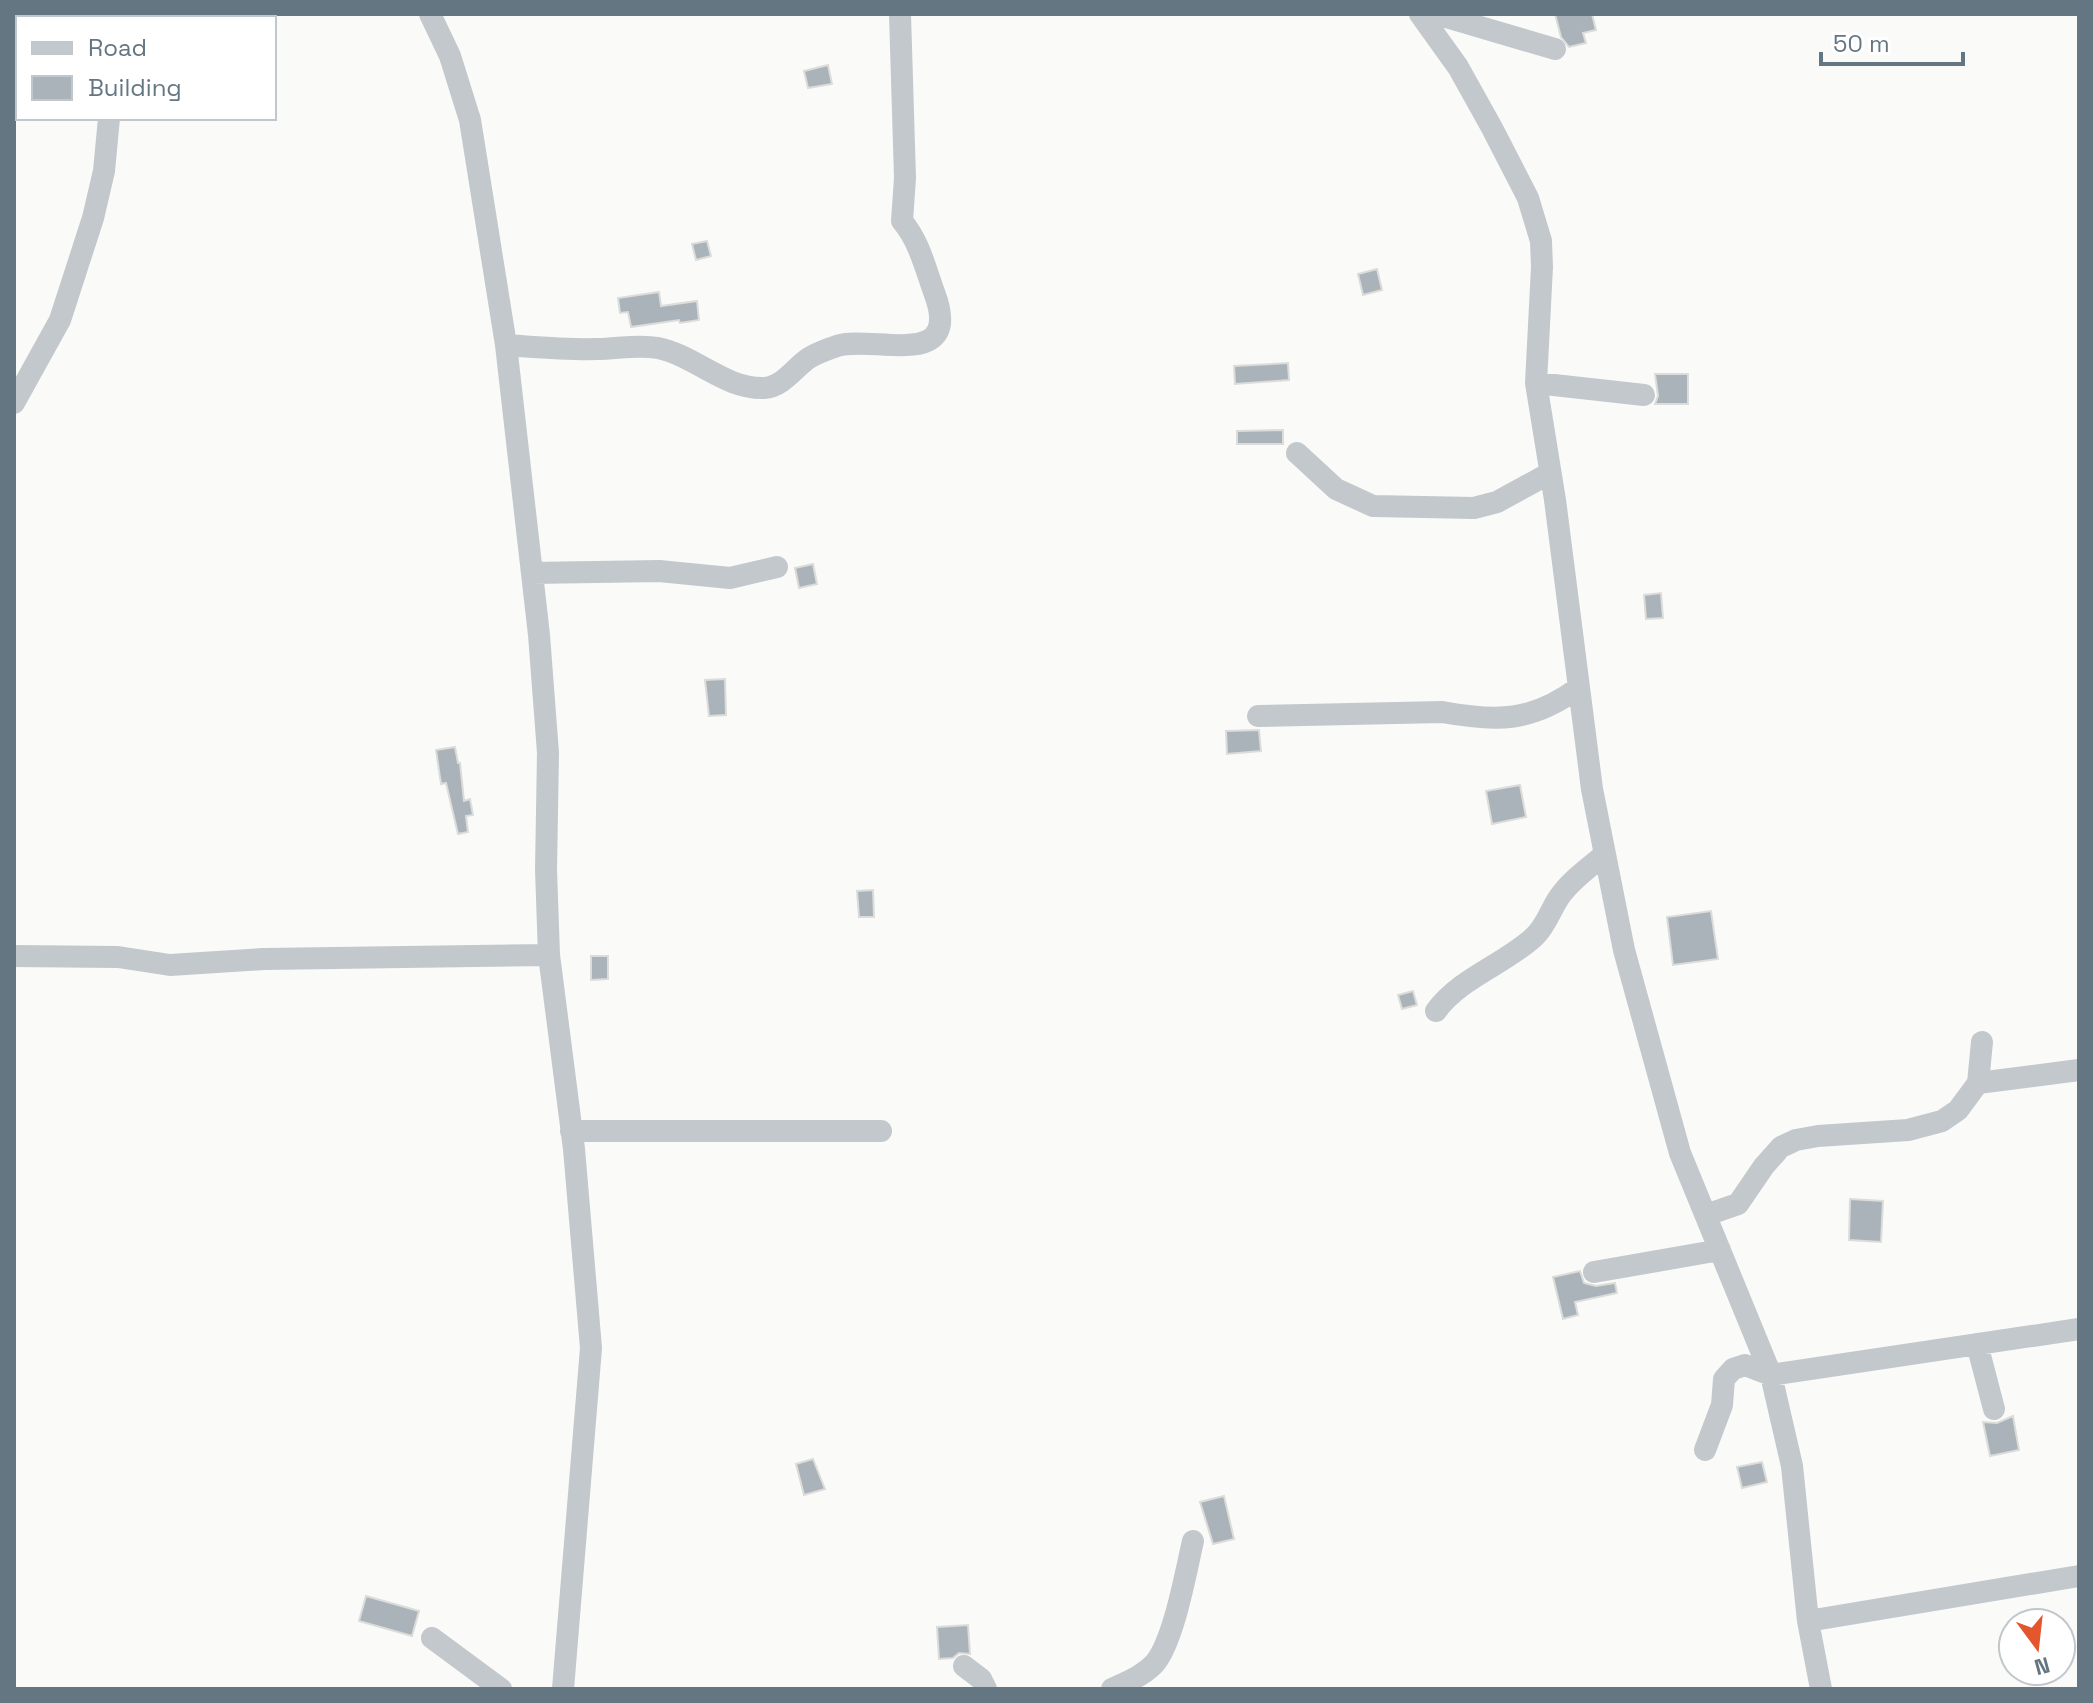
<svg xmlns="http://www.w3.org/2000/svg" width="2093" height="1703" font-family="'Space Grotesk',sans-serif">
<style>
.building{fill:#aab3b9;stroke:#dcdcda;stroke-width:2}
.lines{fill:none;stroke-linecap:round;stroke-linejoin:round}
.minor{stroke:#c3c8cc;stroke-width:22}
</style>
<rect width="100%" height="100%" fill="#fafaf8"/>
<path class="building" d="M1555 14H1592L1596 30 1583 33 1586 43 1569 47 1561 37Z
M828 65 832 84 808 88 804 71Z
M707 241 711 256 696 260 692 244Z
M1377 269 1382 290 1363 295 1358 274Z
M659 292 661 306 697 301 699 320 680 323 679 320 631 327 628 312 620 313 618 298Z
M1288 363 1289 380 1235 384 1234 366Z
M1655 374H1688V404H1655L1658 396Z
M1283 430V444H1237V431Z
M813 564 817 584 799 588 795 568Z
M1661 593 1663 618 1646 619 1644 595Z
M725 679 726 715 709 716 705 680Z
M1259 730 1261 751 1227 754 1226 731Z
M455 747 458 763H460L464 801 470 799 473 815 466 816 468 832 458 834 446 783 441 784 436 750Z
M1520 785 1526 817 1492 824 1486 791Z
M873 890 874 917H859L857 891Z
M1711 911 1718 959 1673 965 1667 917Z
M591 956H608V979L591 980Z
M1413 991 1417 1005 1402 1009 1398 995Z
M1850 1199 1883 1201 1881 1242 1849 1240Z
M1580 1271 1584 1283 1596 1286 1615 1283 1617 1293 1575 1302 1578 1315 1563 1319 1553 1277Z
M2013 1416 2019 1450 1990 1456 1983 1422 1997 1423Z
M813 1459 825 1489 804 1495 796 1464Z
M1762 1462 1767 1482 1742 1488 1737 1467Z
M1224 1496 1234 1539 1213 1544 1200 1502Z
M366 1596 419 1611 412 1636 359 1621Z
M968 1625 970 1654 959 1653 953 1658 939 1659 937 1627Z"/>
<g class="lines">
<path class="minor" d="M102 14V18
M430 14 450 56 470 120 506 345 539 635 548 753 546 870 549 955 574 1149 591 1348 563 1689
M1420 14 1458 67 1492 128 1528 198 1541 241 1542 267 1536 383 1555 500 1592 789 1624 950 1680 1153 1771 1375 1792 1466 1808 1621 1821 1689
M1436 14 1555 49
M506 345C536 347 567 350 597 349 617 349 638 344 658 348 696 356 724 389 764 388 783 387 795 367 809 358 817 353 828 349 837 346 871 334 965 373 934 292 925 267 919 241 902 221L905 178 900 14
M1536 383 1644 395
M14 403 60 320 93 218 104 171 109 118
M1297 453 1336 489 1373 506 1474 508 1497 502 1550 473
M532 573 659 571 730 578 777 567
M1258 716 1442 712C1497 722 1532 722 1578 688
M14 956 118 957 170 965 264 959 549 955
M1436 1011C1460 978 1503 965 1534 937 1547 925 1550 910 1560 896 1571 880 1590 867 1605 854
M1978 1083 2079 1070
M571 1131H881
M1706 1215 1738 1204 1764 1166 1781 1147 1796 1140 1818 1136 1908 1130 1942 1121 1958 1110 1978 1083 1982 1042
M1594 1272 1720 1250
M1977 1344 1994 1409
M1705 1450 1722 1405 1724 1379 1733 1369 1745 1365 1771 1375 2079 1329
M1808 1621 2079 1576
M432 1638 501 1689
M964 1666 981 1679 986 1689
M1112 1689C1127 1682 1143 1676 1155 1663 1174 1640 1186 1571 1193 1541"/>
</g>
<rect width="2093" height="1703" fill="none" stroke="#657683" stroke-width="32"/>
<rect x="16" y="16" width="260" height="104" fill="#ffffff" stroke="#c1c8cd" stroke-width="2"/>
<rect x="32" y="42" width="40" height="12" fill="#c3c8cc" stroke="#c1c8cd" stroke-width="2"/>
<text x="88" y="56" font-size="24" fill="#657683">Road</text>
<rect x="32" y="76" width="40" height="24" fill="#aab3b9" stroke="#c1c8cd" stroke-width="2"/>
<text x="88" y="96" font-size="24" fill="#657683">Building</text>
<g transform="translate(2037 1647) rotate(165)"><circle r="38" fill="#ffffff" stroke="#c1c8cd" stroke-width="2"/>
<path d="M0-6L14 30L0 20L-14 30Z" fill="#e4572e"/>
<text y="-12" font-size="22" font-weight="bold" text-anchor="middle" fill="#657683">N</text>
</g>
<path d="M1821 52v12h142v-12" fill="none" stroke="#657683" stroke-width="4"/>
<text x="1833" y="52" font-size="24" fill="#657683" stroke="#ffffff" stroke-width="6" paint-order="stroke">50 m</text>
</svg>
